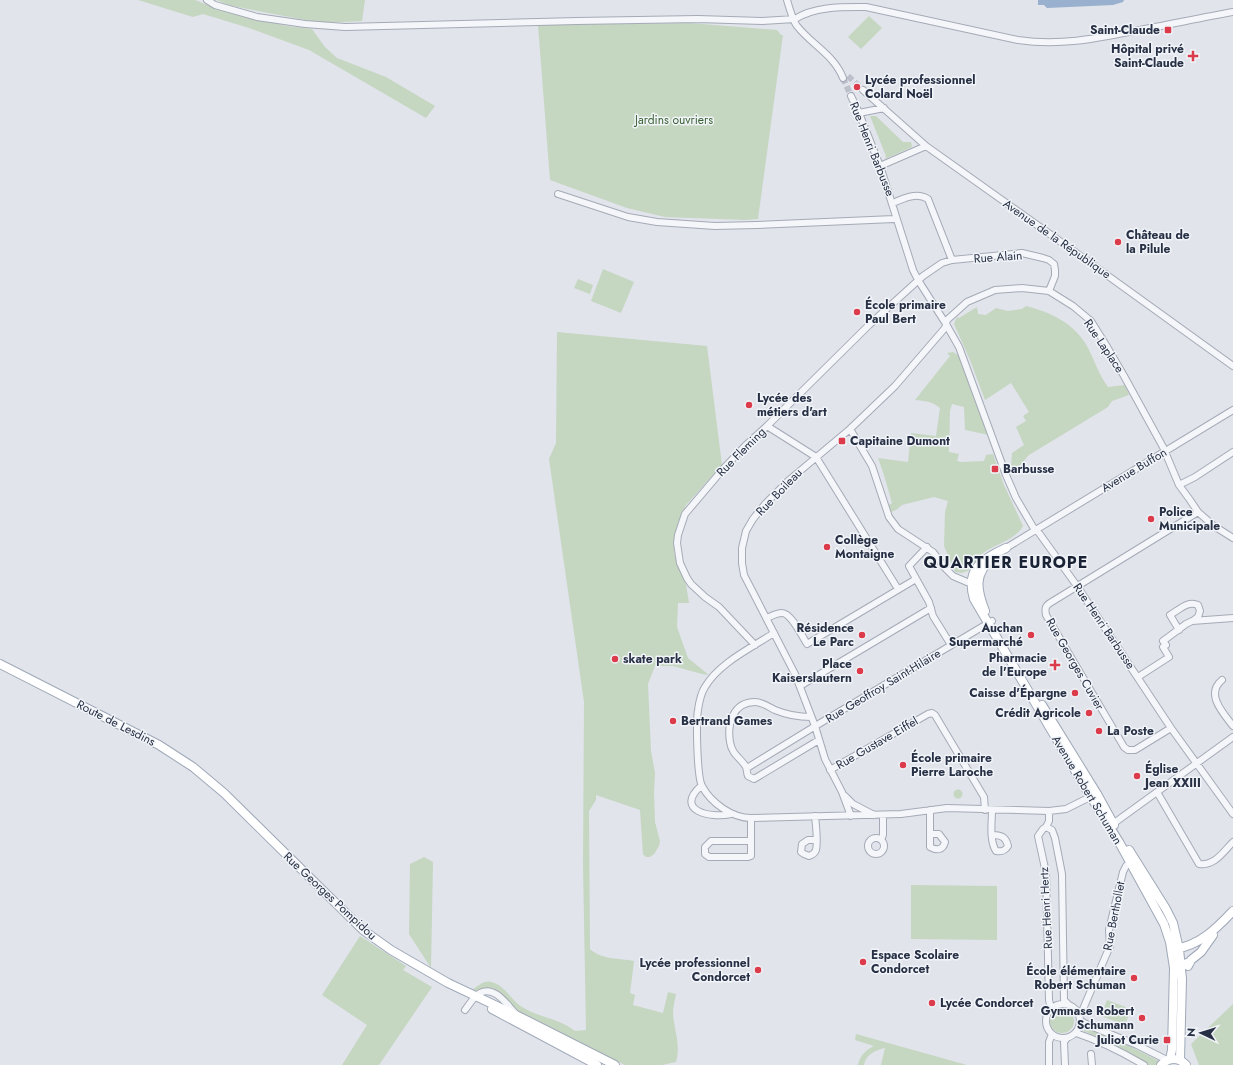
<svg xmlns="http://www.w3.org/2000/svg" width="1233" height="1065" font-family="Jost,sans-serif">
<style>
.green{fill:#c5d6c1}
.water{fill:#99b0ce}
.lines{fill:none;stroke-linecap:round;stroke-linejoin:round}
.minor-tunnel{stroke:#bcc0ca;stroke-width:6;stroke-dasharray:6 3;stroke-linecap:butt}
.minor-casing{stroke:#a5aab6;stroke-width:8}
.major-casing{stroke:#9fa8b8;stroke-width:10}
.minor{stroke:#f4f6f9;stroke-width:6}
.major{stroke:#fff;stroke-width:8}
.poi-dot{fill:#db3b4a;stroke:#f1f4f8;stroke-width:1.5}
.labels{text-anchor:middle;stroke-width:3;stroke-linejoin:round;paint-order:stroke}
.poi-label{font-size:12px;font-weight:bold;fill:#273045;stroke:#f1f4f8;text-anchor:start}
.park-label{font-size:12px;fill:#3a6233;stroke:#f1f4f8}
.street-label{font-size:12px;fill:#273045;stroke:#f1f4f8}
.district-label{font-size:16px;font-weight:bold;letter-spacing:1px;fill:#1a2235;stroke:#f1f4f8}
</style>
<rect width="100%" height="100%" fill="#e1e4eb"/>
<path class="green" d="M138 0H195L215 8 256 19 287 26 312 29 325 47 337 58 386 77 435 106 426 118 309 50 249 28 203 14 193 17Z
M217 0H365L362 21 321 23 227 5Z
M869 16 882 28 861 49 848 37Z
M690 23 777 30 781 35H783L758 219 745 220 665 217 627 208 550 180 538 25Z
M870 116H876L903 142H911L912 147 885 159 886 156Z
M603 269 634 282 621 313 591 301Z
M578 279 593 285 590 294 574 288Z
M1026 306C1050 312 1074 323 1087 346 1094 359 1099 375 1108 387L1125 385 1129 395 1112 401 1108 407 1029 455C1024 460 1022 465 1016 468H1011L1012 453 1024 445 1016 427 1026 421 1023 416 1029 412 1011 383 985 400 970 360 954 324 957 317 959 318 977 307 978 314 986 315 996 308 1008 311 1022 309Z
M557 332 707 346 722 465 686 505 678 522 674 543V552L678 566 686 584 689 603H678L677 627 688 658 709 675 702 674 673 666H655L648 684 651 751 655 773 654 792 655 822 660 841 659 846 654 854 650 857H646L643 854 640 810 596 795V800L589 811 590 949C602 960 618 958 634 961L630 993 635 995 633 1005 663 1013 668 992 676 994C675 1000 673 1007 673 1013 674 1030 681 1044 676 1062L662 1065H625L527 1018 493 988 484 989 476 992 472 990C478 986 484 980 491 982 505 985 511 1000 522 1007 539 1018 559 1018 575 1031L586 1030 583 865 584 702 549 459 556 443Z
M953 352 958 355 963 363 989 435 965 430 964 407 952 404 950 411 949 452 959 454 957 461 961 462 984 461 986 455 993 454 1004 485 1023 526C1015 541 994 544 982 554 978 557 971 567 968 571L962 573 955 572 944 546 945 512 948 501 934 497 902 505 896 510 891 512 889 505 892 503 884 475 878 458 908 462 911 433 936 436 940 408C932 401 925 401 915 400L950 356 947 353Z
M953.5 794a4.5 4.5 0 1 1 9 0a4.5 4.5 0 1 1-9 0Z
M424 857 433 862 431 968 409 934 410 864Z
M911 885 997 886V940L911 939Z
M360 936 406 966 403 970 432 987 379 1065H342L367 1025 322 995Z
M1107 1000 1131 1009 1125 1025 1101 1016Z
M1233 1004V1065H1199L1191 1044Z
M1050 1021a12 12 0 1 1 24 0a12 12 0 1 1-24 0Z
M1084 1028C1110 1037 1135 1048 1159 1061L1157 1065H1148L1110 1042 1084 1031Z
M856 1034 967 1065H881L885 1048C876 1050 866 1054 864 1065H858C860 1055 866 1050 874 1046L855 1040Z"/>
<path class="water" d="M1038 0H1124L1123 2 1113 5 1047 8 1044 5H1038Z"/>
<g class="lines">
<path class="minor-tunnel" d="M848 76 863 90
M843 78 851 96"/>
<g class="minor-casing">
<path id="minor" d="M207 0 215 5 257 17 305 24 345 27 577 21 698 19 762 21 795 19
M787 0C789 7 793 21 797 26 812 45 834 55 843 78
M795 19C815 6 843 7 866 7L1018 40C1059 46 1094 39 1134 31 1167 25 1200 18 1233 12
M863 90 926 146 1068 247 1233 366
M851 96 859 113 880 166 913 270 918 280 946 324 959 347 1006 475 1016 498 1033 527 1039 533 1077 586 1171 728 1233 814
M859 113 884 108
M880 166 926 146
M558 194 628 217 657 222 715 226 757 225 894 219 896 217
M893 203C904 198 917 192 928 199L952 260
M767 426 816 457 898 589
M850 429 872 466 889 517 898 529 933 552 946 569 953 576 967 582 975 583
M1179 485 1195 477 1233 452
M927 547 909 566 929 602 933 616 951 645
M1006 548 1233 410
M767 618C772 616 776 613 782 613 791 613 802 636 807 644L916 579
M1179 630 1170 615C1179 610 1188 600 1198 605L1200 611 1198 617 1194 620
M774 633C751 648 719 663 705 687 701 693 699 703 698 710 696 722 697 777 702 786 711 803 732 818 751 818L901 814 947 808 1049 811 1066 809 1094 795
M755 645 719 607 705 597 691 584 687 578 680 563 677 543 678 535 685 514 724 468 745 446 767 426 869 325 923 276 942 263 952 260 1022 253 1043 258 1049 260 1054 264 1055 270V276L1049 291
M1138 677 1169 657 1163 647 1166 645 1163 641 1186 624 1192 621 1233 618
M1222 680C1205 694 1223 713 1233 726
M800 686 931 608
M811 717C798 717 787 715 775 710 769 707 762 702 755 702 733 702 727 724 730 742 732 755 741 758 746 767 747 770 747 774 748 776L754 779 819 740
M1171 728 1135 750H1128L1124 747 1046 615C1045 609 1045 606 1050 603L1198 512
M747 768 817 725 992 621
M830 770 928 714 932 713 935 715 984 797 985 810
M701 786C674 810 710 819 731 814
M1157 792 1199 864C1215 866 1223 852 1233 842
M845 796 853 804 874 815
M992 810C992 822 989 840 996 851 1002 852 1005 851 1008 846 1006 837 1001 835 993 835
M1049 811V821L1046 827 1043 829 1038 836 1046 873 1049 1000 1051 1009
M815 816C816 826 818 841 816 850 815 853 812 855 809 856L804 854 801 852 802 844 808 840H816
M851 816 842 792 825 759 815 726 795 674 744 575 742 563V548L746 531 753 519 766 503 788 481 850 429 895 386 945 328 947 320 967 302 995 290 1022 288 1049 291 1073 306 1091 321 1106 345 1124 376 1163 447 1179 485 1190 500 1198 512 1214 526 1233 538
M1110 826 1233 737
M1046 827 1052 830 1055 838 1062 874 1064 1000 1069 1005
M930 834H939L945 842C943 850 937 851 930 847V810
M868 846a8 8 0 1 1 16 0a8 8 0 1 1-16 0Z
M881 840 883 835V815
M751 841H711L705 847V854L709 857H748L751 856V818
M1046 1021a17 17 0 1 1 34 0a17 17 0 1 1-34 0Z
M465 1010C469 1005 474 996 480 993 495 985 507 1005 516 1014
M1079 1014 1083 1009 1110 946 1109 930 1123 872 1126 866 1130 863
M1081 1021 1088 1025 1137 1045 1167 1060
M1076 1033C1100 1041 1122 1052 1144 1065
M1091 1054 1092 1065
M1049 1065V1042L1052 1034
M1065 1065 1064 1042 1067 1038"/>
</g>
<g class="major-casing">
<path id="major" d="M1006 548C982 559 965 569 974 599L1086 789 1119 842 1164 924 1170 942 1174 968 1172 1050 1170 1059
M985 611C977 591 973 573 993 558
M0 664 159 745 193 767 224 793 363 930 391 950 448 983 518 1016 615 1065
M1042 705 1097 794 1114 825
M1129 850 1166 909 1173 923 1179 949 1182 979 1180 1060
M1175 949C1200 945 1216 929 1233 911
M1178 961 1179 964 1181 965 1190 962
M1188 966 1191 960 1201 952 1213 935
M492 1009 597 1065
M1161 1065C1169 1057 1179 1057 1186 1065"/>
</g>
<use href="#minor" class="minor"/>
<use href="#major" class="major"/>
</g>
<g class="poi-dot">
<rect x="1164" y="26" width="8" height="8" rx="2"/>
<path d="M1191 50h4v4h4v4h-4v4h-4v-4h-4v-4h4z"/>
<circle cx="857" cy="87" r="4"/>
<circle cx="1118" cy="242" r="4"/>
<circle cx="857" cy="312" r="4"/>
<circle cx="749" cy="405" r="4"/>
<rect x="838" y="437" width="8" height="8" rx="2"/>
<rect x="991" y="465" width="8" height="8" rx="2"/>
<circle cx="1151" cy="519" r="4"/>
<circle cx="827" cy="547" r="4"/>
<circle cx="862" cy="635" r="4"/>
<circle cx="1031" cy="635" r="4"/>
<circle cx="615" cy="659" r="4"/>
<path d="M1053 659h4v4h4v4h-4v4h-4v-4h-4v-4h4z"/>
<circle cx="860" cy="671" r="4"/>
<circle cx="1075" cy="693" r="4"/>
<circle cx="1089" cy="713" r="4"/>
<circle cx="673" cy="721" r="4"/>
<circle cx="1099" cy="731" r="4"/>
<circle cx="903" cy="765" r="4"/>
<circle cx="1137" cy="776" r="4"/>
<circle cx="863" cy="962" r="4"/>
<circle cx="758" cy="970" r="4"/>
<circle cx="1134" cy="978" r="4"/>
<circle cx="932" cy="1003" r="4"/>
<circle cx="1142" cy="1018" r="4"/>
<rect x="1163" y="1036" width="8" height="8" rx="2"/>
</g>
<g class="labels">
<g class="poi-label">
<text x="1160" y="34" text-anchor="end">Saint-Claude</text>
<text x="1184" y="53" text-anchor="end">Hôpital privé<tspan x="1184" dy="14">Saint-Claude</tspan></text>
<text x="865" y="84">Lycée professionnel<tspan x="865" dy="14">Colard Noël</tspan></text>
<text x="1126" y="239">Château de<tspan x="1126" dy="14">la Pilule</tspan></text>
<text x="865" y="309">École primaire<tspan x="865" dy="14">Paul Bert</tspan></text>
<text x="757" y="402">Lycée des<tspan x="757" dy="14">métiers d'art</tspan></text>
<text x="850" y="445">Capitaine Dumont</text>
<text x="1003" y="473">Barbusse</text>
<text x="1159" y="516">Police<tspan x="1159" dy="14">Municipale</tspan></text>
<text x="835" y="544">Collège<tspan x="835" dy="14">Montaigne</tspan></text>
<text x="854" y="632" text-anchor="end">Résidence<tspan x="854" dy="14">Le Parc</tspan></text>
<text x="1023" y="632" text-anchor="end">Auchan<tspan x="1023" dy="14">Supermarché</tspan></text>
<text x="1047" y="662" text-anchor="end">Pharmacie<tspan x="1047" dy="14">de l'Europe</tspan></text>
<text x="623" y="663">skate park</text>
<text x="852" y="668" text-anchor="end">Place<tspan x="852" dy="14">Kaiserslautern</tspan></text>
<text x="1067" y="697" text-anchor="end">Caisse d'Épargne</text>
<text x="1081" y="717" text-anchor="end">Crédit Agricole</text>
<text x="681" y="725">Bertrand Games</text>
<text x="1107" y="735">La Poste</text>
<text x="911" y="762">École primaire<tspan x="911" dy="14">Pierre Laroche</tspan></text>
<text x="1145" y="773">Église<tspan x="1145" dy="14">Jean XXIII</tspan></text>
<text x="871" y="959">Espace Scolaire<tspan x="871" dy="14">Condorcet</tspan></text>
<text x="750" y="967" text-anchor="end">Lycée professionnel<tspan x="750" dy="14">Condorcet</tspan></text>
<text x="1126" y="975" text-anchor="end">École élémentaire<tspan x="1126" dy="14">Robert Schuman</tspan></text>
<text x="940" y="1007">Lycée Condorcet</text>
<text x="1134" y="1015" text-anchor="end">Gymnase Robert<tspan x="1134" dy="14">Schumann</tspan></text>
<text x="1159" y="1044" text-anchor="end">Juliot Curie</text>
</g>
<g class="park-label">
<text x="674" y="124">Jardins ouvriers</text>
</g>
<g class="street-label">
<text transform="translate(872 149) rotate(68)" y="4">Rue Henri Barbusse</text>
<text transform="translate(1057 239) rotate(35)" y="4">Avenue de la République</text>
<text transform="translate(998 257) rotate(-4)" y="4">Rue Alain</text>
<text transform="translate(1104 346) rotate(56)" y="4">Rue Laplace</text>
<text transform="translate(741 452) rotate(-45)" y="4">Rue Fleming</text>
<text transform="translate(1134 470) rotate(-31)" y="4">Avenue Buffon</text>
<text transform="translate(779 492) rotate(-46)" y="4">Rue Boileau</text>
<text transform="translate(1104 626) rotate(56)" y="4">Rue Henri Barbusse</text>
<text transform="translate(1075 664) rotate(60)" y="4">Rue Georges Cuvier</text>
<text transform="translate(883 686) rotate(-31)" y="4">Rue Geoffroy Saint-Hilaire</text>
<text transform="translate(116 723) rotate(27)" y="4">Route de Lesdins</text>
<text transform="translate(877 743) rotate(-30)" y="4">Rue Gustave Eiffel</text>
<text transform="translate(1087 790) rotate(59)" y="4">Avenue Robert Schuman</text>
<text transform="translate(330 896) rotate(43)" y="4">Rue Georges Pompidou</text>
<text transform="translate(1046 908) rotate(-93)" y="4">Rue Henri Hertz</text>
<text transform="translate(1114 916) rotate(-79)" y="4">Rue Berthollet</text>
</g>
<g class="district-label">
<text x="1006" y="568">QUARTIER EUROPE</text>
</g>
</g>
<g transform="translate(1201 1033) rotate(274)" stroke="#f1f4f8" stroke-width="3" paint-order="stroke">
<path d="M0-3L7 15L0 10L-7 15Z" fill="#273045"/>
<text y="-6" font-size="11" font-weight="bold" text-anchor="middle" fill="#273045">N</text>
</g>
</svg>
